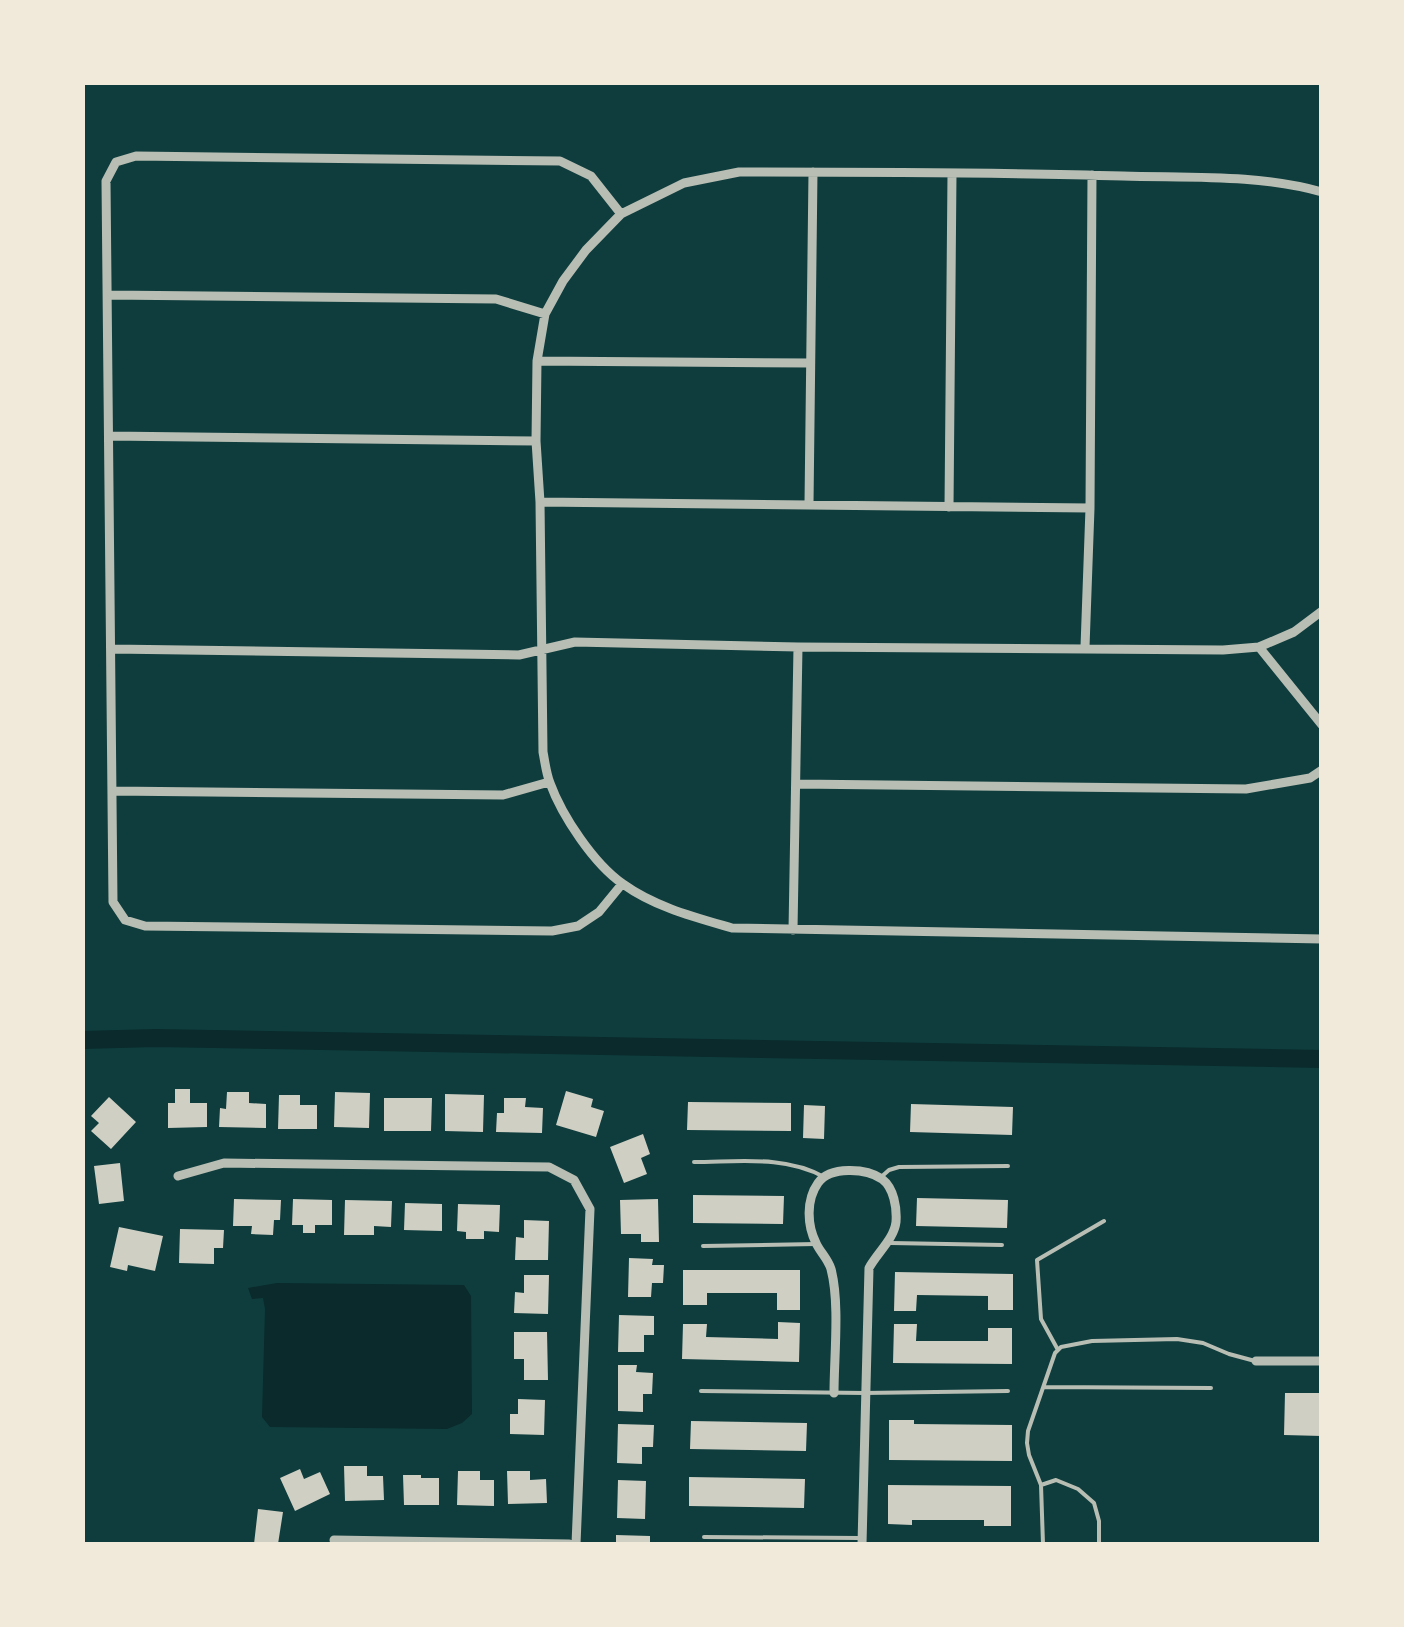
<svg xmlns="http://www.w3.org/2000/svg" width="1404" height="1627" font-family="'Playfair Display',serif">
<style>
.water{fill:#0a2a2b}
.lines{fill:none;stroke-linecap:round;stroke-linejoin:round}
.canal{stroke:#0a2a2b;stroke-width:18}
.building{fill:#cfcfc3}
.service{stroke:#b8beb3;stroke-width:4}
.minor{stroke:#b8beb3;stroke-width:9}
</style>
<rect width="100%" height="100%" fill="#0f3d3e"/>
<path class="water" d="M277 1283 464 1285 471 1296 472 1414 462 1423 447 1429 270 1427 262 1417 265 1309 263 1298 252 1299 248 1288Z"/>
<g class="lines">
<path class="canal" d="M82 1040 156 1038 1322 1059"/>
</g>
<path class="building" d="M175 1089H190V1103H207V1127L168 1128V1103H175Z
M566 1091 593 1099 591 1107 604 1111 596 1137 556 1125Z
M227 1092H249V1103L266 1104V1128L219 1127 220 1108 226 1109Z
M335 1092 370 1093 369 1128 334 1127Z
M445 1094 484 1095 483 1132 445 1131Z
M279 1095H300V1105H317V1129H278Z
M109 1097 136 1122 111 1149 91 1131 99 1123 91 1116Z
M384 1098H432L431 1131H384Z
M504 1098H526L525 1107 543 1108 542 1133 496 1132 497 1113H504Z
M688 1102 791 1103V1131L687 1130Z
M911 1104 1013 1107 1012 1135 910 1132Z
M804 1105 825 1106 824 1139 803 1138Z
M643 1134 650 1154 641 1158 647 1174 624 1183 610 1147Z
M120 1163 124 1201 99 1204 94 1166Z
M693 1195 784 1196 783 1224 693 1223Z
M917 1198 1008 1200 1007 1228 916 1226Z
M234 1199 281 1200 280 1220H274L273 1235 251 1234 252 1226H233Z
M293 1199 332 1200V1225H315V1233H303V1225H292Z
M658 1199 659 1242H641V1234H621L620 1200Z
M345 1200 392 1201 391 1227 374 1226V1235H344Z
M405 1203 442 1204V1231L404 1230Z
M458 1204 500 1205 499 1232 484 1231V1239H466V1232L457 1231Z
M524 1220 549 1221 548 1260H515L516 1237 524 1238Z
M119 1227 163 1236 155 1271 128 1265 127 1271 110 1267Z
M180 1229 224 1230 223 1248H214V1264L179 1263Z
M629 1258 653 1259 652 1265H664L663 1283H652L651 1297H628Z
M683 1270H800V1310H777V1293H707V1305H683Z
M895 1272 1013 1274V1310H988V1296L917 1295 916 1311H894Z
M524 1275H549L548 1314 514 1313 515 1292 524 1293Z
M619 1315 654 1316V1335H644V1352H618Z
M778 1322 800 1323 799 1362 682 1359 683 1324H707L706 1337 778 1339Z
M894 1324H917L916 1341H988V1328H1012V1364L893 1363Z
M514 1332H547L548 1380H524V1359H514Z
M618 1365H637L636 1372 653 1373 652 1394H643V1412L618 1411Z
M1285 1393H1322V1436L1284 1435Z
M518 1399 545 1400 544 1435 510 1434V1414H518Z
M889 1420H914V1424L1012 1425V1461L889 1460Z
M691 1421 807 1423 806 1451 690 1449Z
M618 1424 654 1425 653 1447H642V1464L617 1463Z
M344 1466H367V1476H383L384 1500 345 1501Z
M300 1469 304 1479 320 1472 330 1494 295 1511 280 1478Z
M458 1471H480V1480H494V1506L457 1505Z
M507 1471H530V1480L546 1479 547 1503 508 1504Z
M403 1475H421V1478H439V1505H404Z
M689 1477 805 1479 804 1508 689 1506Z
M618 1480 646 1481 645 1519 617 1518Z
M888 1485 1011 1486V1526H984V1520H912V1525L888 1524Z
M258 1509 283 1512 278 1544H254Z
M616 1535 650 1536V1544H616Z"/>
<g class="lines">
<path class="service" d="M694 1162C737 1162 786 1155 824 1177
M880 1178 889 1170 899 1167 1008 1166
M891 1243 1002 1245
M703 1246 816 1244
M1058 1350 1041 1319 1037 1260 1104 1221
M1044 1387 1211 1388
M701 1391 864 1393 1008 1391
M1041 1485 1056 1480 1078 1489 1094 1503 1099 1521V1544
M704 1537 859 1538
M1043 1544 1041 1485 1029 1455 1027 1443 1028 1431 1055 1353 1061 1347 1092 1341 1177 1339 1203 1343 1229 1354 1255 1361"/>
<path class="minor" d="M1322 192C1258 174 1188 178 1123 176 995 172 867 172 739 172L684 183 621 214 586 250 563 281 545 314 537 361 536 441 540 502 543 752C545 762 546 773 550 783 562 816 594 864 623 884 655 907 694 917 732 928L1322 939
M621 214 591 176 560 161 136 156 116 162 106 181 113 902 125 920 145 926 552 931 578 926 599 912 622 884
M108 295 496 299 545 314
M537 361 810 363
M109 436 536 441
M540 502 1090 508
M809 504 813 172
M949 507 952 174
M1085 647 1090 508 1092 175
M1259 647 1322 725
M112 649 519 655 575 642 798 647 1223 650 1259 647 1294 632 1322 611
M797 784 1246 789 1310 778 1322 770
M112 791 503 795 549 782
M793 930 798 647
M178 1176 224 1163 549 1167 574 1180 590 1209 576 1544
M1256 1361H1322
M834 1393C834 1357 840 1303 831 1269 828 1259 820 1252 816 1243 807 1225 806 1200 818 1183 830 1166 866 1168 882 1179 894 1188 897 1208 896 1222 894 1239 877 1253 869 1268L862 1544
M334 1540 569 1544"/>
</g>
<rect width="1404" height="1627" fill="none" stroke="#f1e9da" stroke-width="170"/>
</svg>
